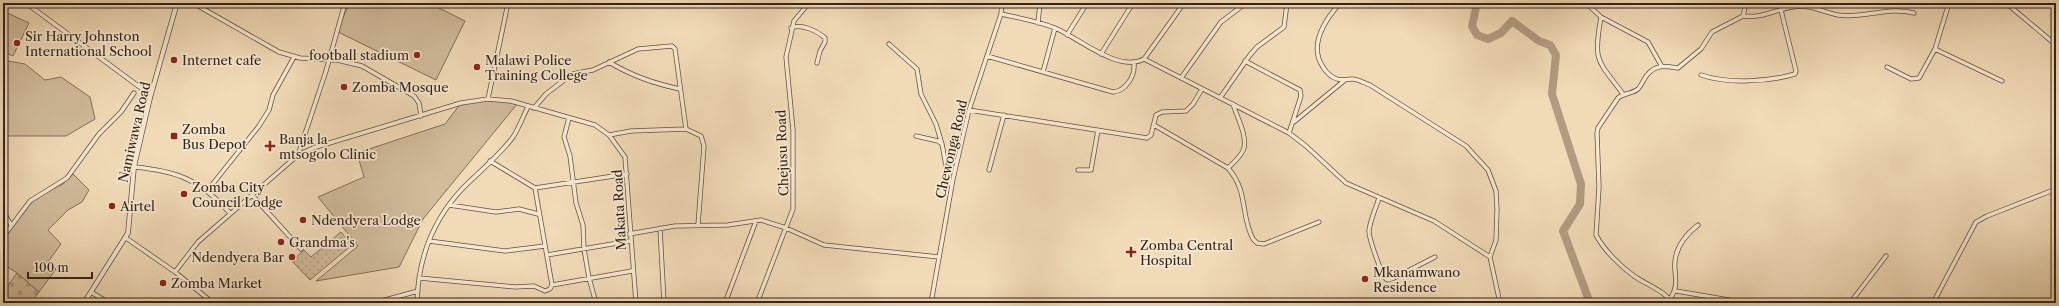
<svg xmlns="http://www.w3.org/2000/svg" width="2059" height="306" font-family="'Libre Caslon Text',serif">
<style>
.grass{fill:#d1bc9c;stroke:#83705c}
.cemetery{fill:url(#cemetery-stones);stroke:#83705c}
.garden{fill:url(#garden-dots);stroke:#83705c}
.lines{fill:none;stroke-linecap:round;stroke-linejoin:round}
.river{stroke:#b19c82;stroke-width:8}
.minor-casing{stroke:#645142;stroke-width:5}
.tertiary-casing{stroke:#645142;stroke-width:5.5}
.minor{stroke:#f6e8d0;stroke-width:3.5}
.tertiary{stroke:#f6e8d0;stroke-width:4}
.poi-dot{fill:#8f2418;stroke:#f6e8d0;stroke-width:1.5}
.labels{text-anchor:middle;stroke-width:3.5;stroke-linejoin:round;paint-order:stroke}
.poi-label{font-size:13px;fill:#35231b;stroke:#f6e8d0;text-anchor:start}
.street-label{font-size:13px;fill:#35231b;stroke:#f6e8d0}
</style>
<defs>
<pattern id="cemetery-stones" width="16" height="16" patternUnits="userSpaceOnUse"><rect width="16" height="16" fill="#d1bc9c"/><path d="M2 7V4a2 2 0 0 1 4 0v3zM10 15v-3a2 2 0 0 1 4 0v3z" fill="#b4a186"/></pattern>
<pattern id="garden-dots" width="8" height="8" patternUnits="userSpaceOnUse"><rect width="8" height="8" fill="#d1bc9c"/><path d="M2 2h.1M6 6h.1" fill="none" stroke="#b4a186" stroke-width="1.8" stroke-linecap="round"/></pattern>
</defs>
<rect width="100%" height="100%" fill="#f1dbb7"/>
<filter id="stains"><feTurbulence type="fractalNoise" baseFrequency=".005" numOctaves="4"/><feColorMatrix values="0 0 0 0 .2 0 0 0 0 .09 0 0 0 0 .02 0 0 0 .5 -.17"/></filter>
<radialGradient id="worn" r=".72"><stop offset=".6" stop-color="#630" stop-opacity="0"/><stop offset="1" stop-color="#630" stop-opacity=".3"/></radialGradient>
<path class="grass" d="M350 3H429L465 21 436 80 336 31Z
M3 11 29 23 13 56 3 52Z
M3 60 25 64 45 80 61 77 90 97 95 119 66 136H3Z
M488 99 518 103 423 219 399 267 316 281 358 246 318 197 364 177 357 153 445 124 461 103Z
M73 174 89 190 82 202 68 210 48 230 61 244 48 262 56 269 39 292 17 273 3 264V236L29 200 63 184Z"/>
<path class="cemetery" d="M17 273 39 292 31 303H3V292Z"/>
<path class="garden" d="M341 232 352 245 310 280 292 261 304 250 311 257Z"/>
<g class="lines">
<path class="river" d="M1477 3 1472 26 1477 35 1488 39 1501 33 1512 21 1539 41 1550 45 1556 55 1552 94 1581 184 1580 204 1563 231 1590 303"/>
<g class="minor-casing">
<path id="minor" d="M26 3 145 91 150 98
M169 3 176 7
M193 3 279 52 300 58 337 60 362 66 414 96 419 103 421 116
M1340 3C1325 20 1308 45 1323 67 1326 72 1331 77 1337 79 1342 81 1347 79 1352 79 1358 79 1364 83 1370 85L1466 146 1488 170 1496 191 1497 210 1496 240 1490 257
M1586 3 1601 17 1648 42 1661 65
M2006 3 2056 45
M1001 14C1019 18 1038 21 1055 28 1079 38 1118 73 1144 59L1184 3
M1743 16C1765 18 1773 10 1793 7 1810 4 1822 12 1838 15 1864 19 1888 6 1914 13
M1601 17C1593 62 1597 59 1623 94
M1038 23 1040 3
M791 28C801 23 817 31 825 38V42L820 51 817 63
M1067 35 1087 3
M889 44 917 69 921 94 936 124 942 144
M1935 49 2002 81
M1101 54 1133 3
M987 56 1113 92C1126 91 1135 76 1134 64
M1144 59 1289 133 1306 146 1346 183 1434 221 1490 257 1500 303
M1245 61 1300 90 1301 96 1289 133
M609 62C630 75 656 84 680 89
M1887 67 1911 79 1919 78 1935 49 1949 3
M1043 72 1055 28
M1701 75C1727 84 1768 82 1795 74L1796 71 1781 10
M1181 78 1221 22 1246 3
M1220 98 1250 55 1257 47 1284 27 1287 3
M488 99 508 3
M1233 104C1237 117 1247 135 1244 148 1242 156 1233 163 1228 168 1249 192 1240 215 1253 239L1257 243 1264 244 1319 222
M534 108 546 94 572 74 593 70 638 49 672 46 675 49 686 129
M969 110 1147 138 1151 135 1156 115 1162 112 1186 111 1193 104 1202 89
M569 118 564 137 570 156 576 203 583 225 584 249 589 278 596 303
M1294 122 1345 80
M1154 125 1228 168
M609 135 631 131 686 129 701 136 704 146 698 225
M916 136 938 141 942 144 948 177 951 184
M298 155 313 148 461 103 488 99 511 101 595 125 609 135 625 157 636 303
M945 158 957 162
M490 161 535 188 627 174
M134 167C178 171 200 180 230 213
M989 170 1004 115
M1078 170H1091L1098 130
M207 191 259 126 269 110 273 95 294 57
M252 195 301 249
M1379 198C1376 208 1370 220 1369 231 1369 239 1381 273 1386 279L1388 280 1394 278 1435 257
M449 205 496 212 519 209 538 214
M3 211 11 225
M660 228 664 303
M629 234 675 226 728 225 761 220 786 228 824 245 939 257
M3 237 30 201 67 178 99 134 121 112 134 93
M126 238 175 272 213 303
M429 241 505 251 545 246
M547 255 630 241
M175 272 198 242 298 155 326 71 345 3
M419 278 515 287 534 286 545 291 550 289 552 285 535 188
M552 285 632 271
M1676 291 1747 303
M91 292 109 303
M1670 299C1677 289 1676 282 1675 270 1673 251 1684 236 1698 225
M374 303 418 291
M417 303C418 259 433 219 464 187 480 171 500 155 513 137 519 128 523 116 528 107
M725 303 756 221
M757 303 793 209V130L786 57 794 21 809 3
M931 303 953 179 969 110 1001 14 1002 3
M1671 303C1668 292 1643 283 1634 276 1620 266 1604 250 1596 235L1599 187 1597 133 1598 128 1618 98C1624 93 1632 94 1638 89 1642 85 1643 80 1647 75 1656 64 1665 66 1678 68L1701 49 1712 32 1743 16 1746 3
M1850 303 1886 256
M1933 303 1976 222 1987 216 2056 189"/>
</g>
<g class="tertiary-casing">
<path id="tertiary" d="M84 303 128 233 134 167 150 98 177 3"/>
</g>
<use href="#minor" class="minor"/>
<use href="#tertiary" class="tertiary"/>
</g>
<g class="poi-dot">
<circle cx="17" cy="43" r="4"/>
<circle cx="417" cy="55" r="4"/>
<circle cx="174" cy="60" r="4"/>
<circle cx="477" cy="67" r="4"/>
<circle cx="344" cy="87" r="4"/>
<rect x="170" y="132" width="8" height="8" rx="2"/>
<path d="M268 140h4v4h4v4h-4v4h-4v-4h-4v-4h4z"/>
<circle cx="184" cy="194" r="4"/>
<circle cx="112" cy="206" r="4"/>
<circle cx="303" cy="220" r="4"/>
<circle cx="281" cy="242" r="4"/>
<path d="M1129 246h4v4h4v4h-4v4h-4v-4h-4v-4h4z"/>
<circle cx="292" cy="257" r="4"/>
<circle cx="1365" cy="279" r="4"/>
<circle cx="163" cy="283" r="4"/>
</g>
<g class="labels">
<g class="poi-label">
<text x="25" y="41">Sir Harry Johnston<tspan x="25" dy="15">International School</tspan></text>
<text x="409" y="60" text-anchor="end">football stadium</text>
<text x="182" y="65">Internet cafe</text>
<text x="485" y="65">Malawi Police<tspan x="485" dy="15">Training College</tspan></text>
<text x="352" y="92">Zomba Mosque</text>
<text x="182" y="134">Zomba<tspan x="182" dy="15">Bus Depot</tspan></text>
<text x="279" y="144">Banja la<tspan x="279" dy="15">mtsogolo Clinic</tspan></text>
<text x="192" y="192">Zomba City<tspan x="192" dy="15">Council Lodge</tspan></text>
<text x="120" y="211">Airtel</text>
<text x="311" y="225">Ndendyera Lodge</text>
<text x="289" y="247">Grandma's</text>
<text x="1140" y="250">Zomba Central<tspan x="1140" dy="15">Hospital</tspan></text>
<text x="284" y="262" text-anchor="end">Ndendyera Bar</text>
<text x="1373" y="277">Mkanamwano<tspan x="1373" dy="15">Residence</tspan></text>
<text x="171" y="288">Zomba Market</text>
</g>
<g class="street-label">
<text transform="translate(134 132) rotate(-77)" y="5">Namiwawa Road</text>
<text transform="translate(951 149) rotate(-77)" y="5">Chewonga Road</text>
<text transform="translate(782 153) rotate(-92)" y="5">Chejusu Road</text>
<text transform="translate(619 210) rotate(-93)" y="5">Makata Road</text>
</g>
</g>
<rect width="2059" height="306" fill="none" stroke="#f1dbb7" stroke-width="16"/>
<rect x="4" y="4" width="2051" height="298" fill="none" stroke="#35231b" stroke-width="2"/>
<rect x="8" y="8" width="2043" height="290" fill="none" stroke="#35231b"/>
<path d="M28 272v6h64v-6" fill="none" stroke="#35231b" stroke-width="2"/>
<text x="34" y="272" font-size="12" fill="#35231b" stroke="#f6e8d0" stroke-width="3" paint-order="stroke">100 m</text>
<rect width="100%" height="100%" filter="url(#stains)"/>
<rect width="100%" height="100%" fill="url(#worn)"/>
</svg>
